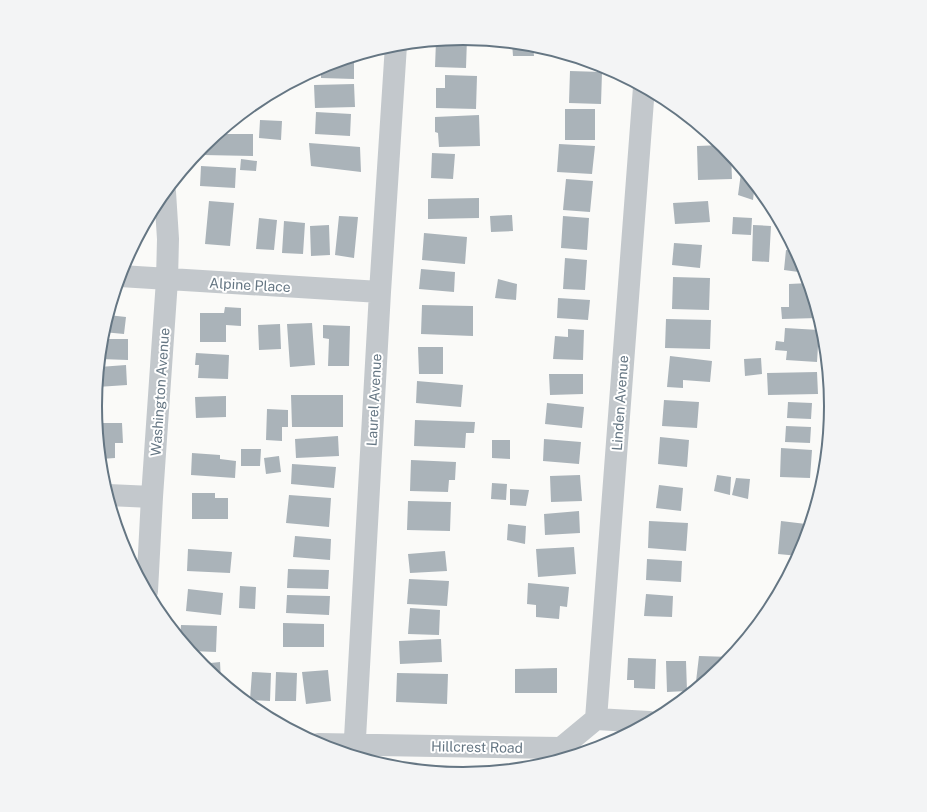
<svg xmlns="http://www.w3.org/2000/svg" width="927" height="812" font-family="'Public Sans',sans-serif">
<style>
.building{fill:#aab3b9}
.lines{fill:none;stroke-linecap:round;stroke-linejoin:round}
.minor{stroke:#c3c8cc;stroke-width:22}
.labels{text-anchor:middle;stroke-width:4;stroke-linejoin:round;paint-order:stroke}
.street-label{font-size:14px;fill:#657683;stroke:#fff}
.rim{fill:none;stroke:#657683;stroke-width:2}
</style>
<rect width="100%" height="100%" fill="#fafaf8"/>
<path class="building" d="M464 38H467L466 68 435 67 436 41Z
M512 43 533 45 534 56H513Z
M354 56V79L321 78V67Z
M577 58 590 62H577Z
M570 71 602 72 601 104 569 103Z
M445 75 477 76 476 109 436 108V88H445Z
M354 84 355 107 315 108 314 85Z
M565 109H595V140H565Z
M316 112 351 114 350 136 315 134Z
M479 115 480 146 439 147 438 133 435 132V117Z
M260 120 282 121 281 140 259 138Z
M218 134H253V156L203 155V146Z
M309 143 360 147 361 172 311 166Z
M559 144 595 146 592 174 557 172Z
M723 145 731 154 732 179 698 180 697 146Z
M432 153 455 154 453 179 431 178Z
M241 159 257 161 256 171 240 170Z
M201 166 236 168 235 188 200 186Z
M741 173 748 175 755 183 753 200 738 195Z
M566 179 593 181 590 212 563 210Z
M479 198V218L428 219V199Z
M209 201 234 203 230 246 205 244Z
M708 201 710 222 675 224 673 203Z
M512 215 513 231 491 232 490 216Z
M339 216 358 217 354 258 335 255Z
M563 216 589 218 587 250 561 248Z
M733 217 752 218 751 235 732 234Z
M259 218 277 220 274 250 256 249Z
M284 221 305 223 303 254 282 253Z
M329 225 330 255 311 256 310 226Z
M753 225 771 226 769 262 752 261Z
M424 233 467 237 465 264 422 260Z
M674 243 702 245 700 268 672 265Z
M786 250 796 251 804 265 806 273 784 270Z
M565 258 587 260 585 290 563 289Z
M421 269 455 272 454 292 419 289Z
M673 277 710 278 709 310 672 309Z
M498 279 517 284 516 300 495 298Z
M809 283 818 312V318L782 319 781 307H789V284Z
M558 298 590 300 588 320 557 318Z
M422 305 473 306V336L421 334Z
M225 307 241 308V326L226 325V342H200V313H224Z
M108 315 126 317 124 334 103 332Z
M666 319 711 320 710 349 665 348Z
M312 323 315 365 290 367 287 324Z
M280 324 281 349 259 350 258 325Z
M323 325 350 326 349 366H328L329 339 323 338Z
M785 328 819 330 817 362 786 360 787 351 775 350 776 341 784 342Z
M568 329 584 330 583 360 553 359 555 336 568 337Z
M102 339H128V360L100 359Z
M418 347H443V374H419Z
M196 353 229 355 228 379 198 378 199 365H195Z
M670 356 712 361 710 382 683 380V388L667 387Z
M761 358 762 374 745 376 744 359Z
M126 365 127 385 97 387 99 367Z
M817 372 818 394 768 395 767 373Z
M549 374H583V394L550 395Z
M417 381 463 385 461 407 416 403Z
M291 395H343V427H292Z
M226 396V417L196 418 195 397Z
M664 400 699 402 697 428 662 426Z
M788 402 812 403 811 419 787 418Z
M547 403 584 407 582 428 545 424Z
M267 409 288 410V427H282V441L266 440Z
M415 420 475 422 474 433H466L465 448 414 446Z
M97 423H122L123 443H115V458L101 459Z
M786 426 811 427 810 443 785 442Z
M338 436 339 456 296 458 295 439Z
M660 437 689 440 687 467 658 464Z
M544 439 581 442 579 464 543 461Z
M492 440H510V459L492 458Z
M781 448 812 450 810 478 780 477Z
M241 449H261L260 466H241Z
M192 453 220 455V459L236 461 235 478 191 475Z
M279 456 281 472 266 474 264 458Z
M411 460 456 462 455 480H449L448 492 410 491Z
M292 464 336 467 334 488 291 484Z
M580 475 582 501 551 502 550 476Z
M717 475 731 477 730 495 714 491Z
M736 478 750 479 748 499 732 495Z
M492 483 507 484 506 500 491 499Z
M659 485 683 488 681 511 656 508Z
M510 489 529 490 526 506 510 505Z
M192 493H215V498H228V519H192Z
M289 495 331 498 329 527 286 523Z
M408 501 451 502 450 531 407 530Z
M579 511 580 533 545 535 544 514Z
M649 521 688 523 686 551 648 548Z
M781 521 806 524 803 547 799 556 778 554Z
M508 524 526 526 525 544 507 540Z
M295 536 331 539 330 560 293 557Z
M574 547 576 574 538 577 536 549Z
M188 549 232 552 230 573 187 571Z
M445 551 447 571 410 573 408 554Z
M647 559 682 561 681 582 646 580Z
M288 569 329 570 328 589 287 588Z
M409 579 449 581 447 606 407 604Z
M528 583 569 587 567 607 560 606 559 619 536 617V605L527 604Z
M240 586 256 587 255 609 239 608Z
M188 589 223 593 221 615 186 611Z
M646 594 673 596 672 617 644 616Z
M287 595 330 596 329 615 286 613Z
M410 608 440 610 439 635 408 634Z
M283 623 324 624V647H283Z
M181 625 217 626 216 652 191 651 180 638Z
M441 639 442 662 400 664 399 641Z
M699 656 731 657 724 666 695 690Z
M628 658 656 659 655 689 634 688V680H627Z
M666 661H686L687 691 667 692Z
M220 662 221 681 201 664Z
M557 668V693H515V669Z
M328 670 331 701 306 704 302 672Z
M252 672 271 673 270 701 250 700Z
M276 672 297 673 296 701H275Z
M397 673 448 674 447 704 396 702Z"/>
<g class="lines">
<path class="minor" d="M120 276 380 292
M108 495 152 497
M147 591 152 497 167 280 168 239 165 192
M596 719 644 87
M318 744 561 748 596 719 649 722
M354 756 380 292 396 45"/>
</g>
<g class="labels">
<g class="street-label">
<text transform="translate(250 285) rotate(3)" y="5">Alpine Place</text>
<text transform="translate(160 392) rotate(-86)" y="5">Washington Avenue</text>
<text transform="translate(374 400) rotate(-87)" y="5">Laurel Avenue</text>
<text transform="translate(620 403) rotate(-86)" y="5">Linden Avenue</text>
<text transform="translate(477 747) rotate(1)" y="5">Hillcrest Road</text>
</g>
</g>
<path d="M0 0H927V812H0ZM102 406a361 361 0 1 1 722 0a361 361 0 1 1-722 0Z" fill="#f3f4f5" fill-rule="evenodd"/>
<path class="rim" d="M102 406a361 361 0 1 1 722 0a361 361 0 1 1-722 0Z"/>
</svg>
